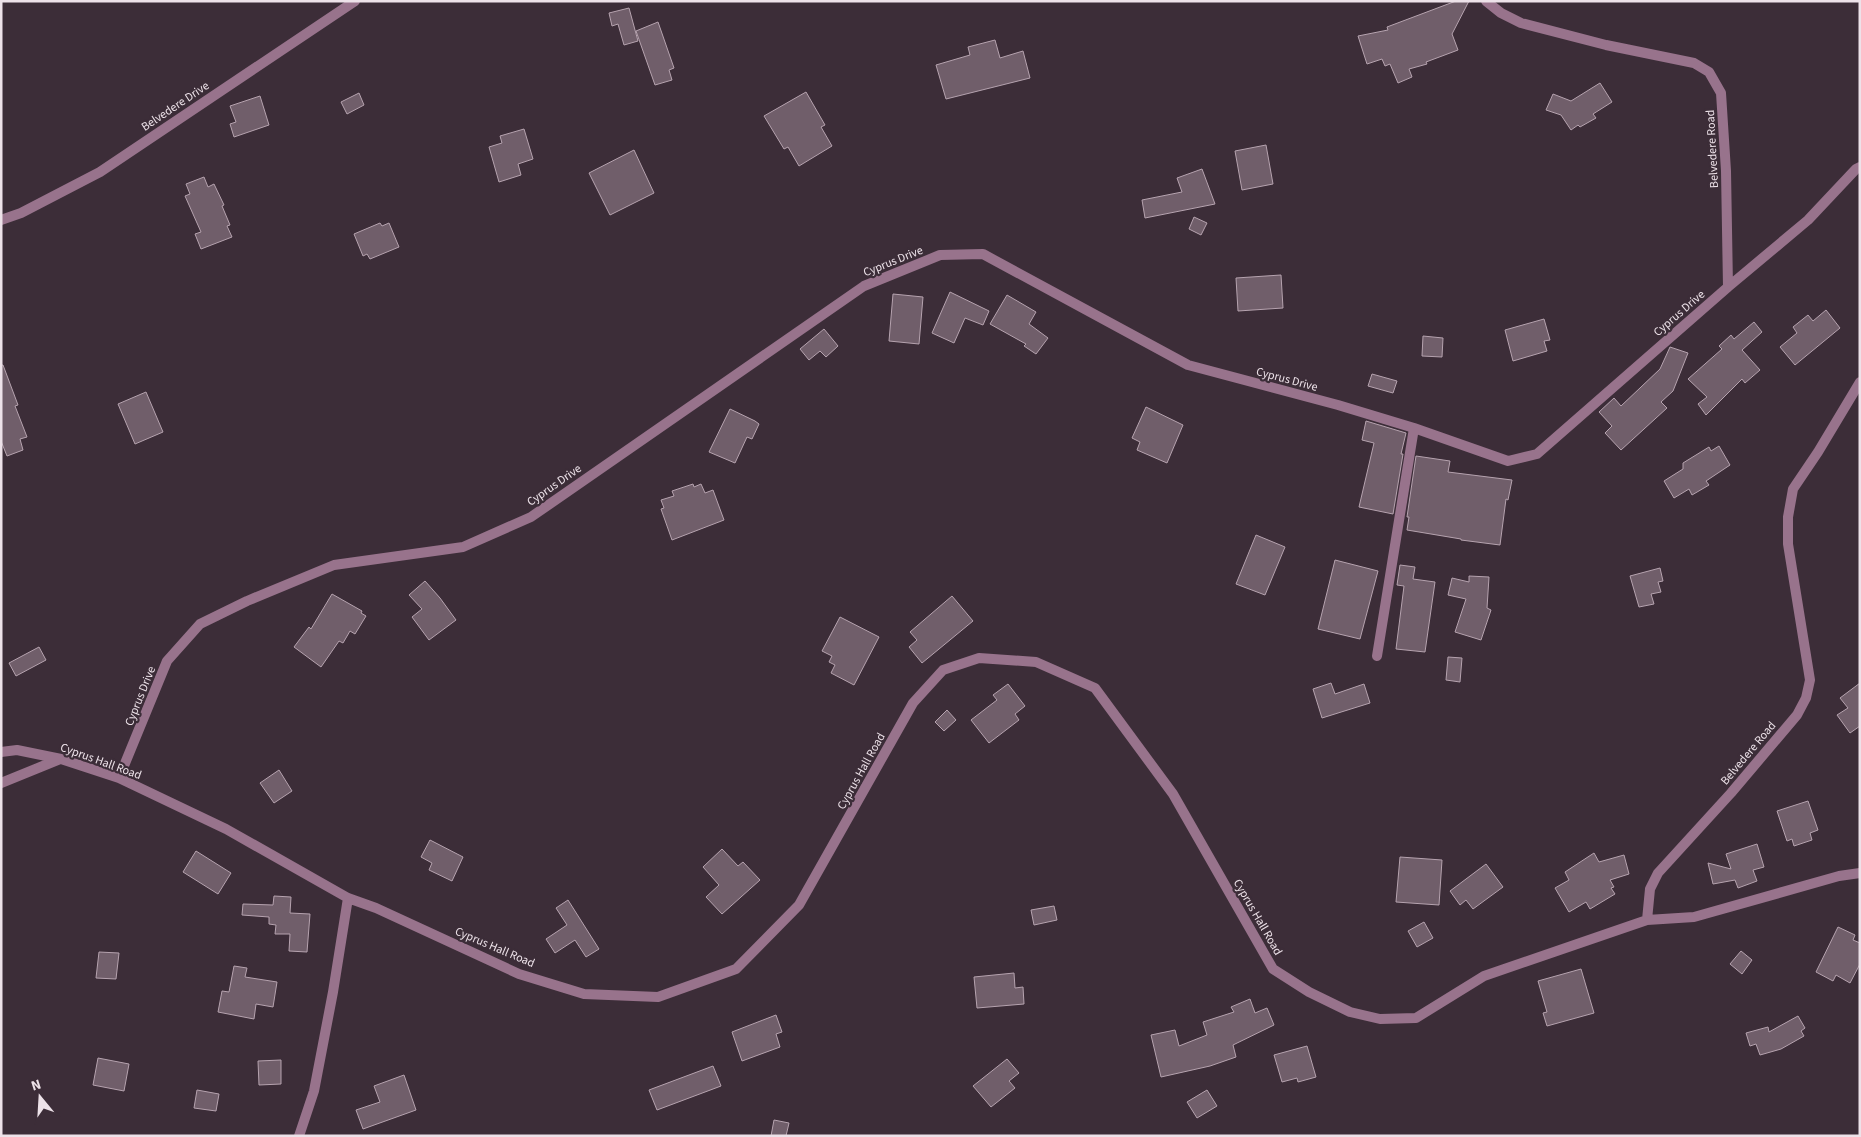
<svg xmlns="http://www.w3.org/2000/svg" width="1861" height="1137" font-family="'Source Sans 3',sans-serif">
<style>
.building{fill:#705e6a;stroke:#b6a3af}
.lines{fill:none;stroke-linecap:round;stroke-linejoin:round}
.street{stroke:#98738c;stroke-width:10}
.labels{text-anchor:middle;stroke-width:4.5;stroke-linejoin:round;paint-order:stroke}
.street-label{font-size:12px;fill:#ede2e9;stroke:#3c2d38}
</style>
<rect width="100%" height="100%" fill="#3c2d38"/>
<path class="building" d="M1456 1H1469L1452 34 1458 50 1426 62 1427 64 1409 69 1412 77 1398 83 1390 64 1385 66 1382 59 1367 64 1358 36 1388 30 1387 27Z
M629 8 638 41 624 45 618 24 612 26 609 13Z
M658 22 674 68 669 70 672 80 655 85 636 31Z
M995 40 1000 58 1023 51 1030 78 946 99 936 65 970 55 968 47Z
M1600 83 1612 102 1593 114 1596 118 1580 127 1578 125 1571 130 1561 115 1546 110 1553 94 1571 101Z
M806 92 825 125 821 127 832 146 799 166 788 147 784 149 764 116Z
M359 93 364 105 347 114 341 102Z
M260 96 269 125 234 137 230 124 236 122 230 106Z
M524 129 533 159 518 164 521 175 499 182 489 147 502 143 500 136Z
M1266 145 1273 184 1242 190 1235 151Z
M634 150 654 193 610 215 589 173Z
M1202 169 1215 204 1145 218 1142 200 1182 192 1177 178Z
M204 177 208 187 214 184 224 205 222 206 230 225 227 226 232 237 201 249 195 234 201 232 185 196 190 194 186 184Z
M1194 217 1207 223 1201 235 1189 229Z
M380 223 382 226 389 223 399 247 370 259 367 254 363 256 354 234Z
M1281 275 1283 308 1238 311 1236 278Z
M950 292 989 311 983 325 965 318 954 343 932 333Z
M893 294 923 297 919 344 889 341Z
M1007 295 1036 312 1029 324 1048 338 1036 354 1024 346 1026 344 990 324Z
M1826 310 1840 328 1795 365 1780 347 1797 333 1793 327 1808 315 1813 321Z
M1544 319 1550 340 1544 341 1547 351 1513 361 1505 330Z
M1754 322 1762 332 1742 350 1760 370 1745 383 1742 379 1706 415 1698 404 1707 397 1688 379 1722 349 1719 346 1731 335 1734 339Z
M824 329 838 346 826 357 820 351 809 360 800 349Z
M1423 336 1443 338 1442 357 1422 356Z
M1670 347 1688 353 1673 391 1661 402 1667 408 1621 450 1605 433 1612 426 1599 412 1614 398 1621 406 1660 369Z
M1 365H3L18 405 15 406 27 437 20 439 23 450 7 456 1 441Z
M1372 374 1397 381 1393 393 1368 386Z
M146 392 163 432 135 444 118 404Z
M1146 407 1183 425 1167 463 1137 450 1140 442 1132 438Z
M730 409 755 421 759 424 752 439 747 437 735 463 709 452Z
M1366 421 1406 433 1401 454H1403L1393 514 1359 507 1374 443 1362 440Z
M1719 446 1730 465 1706 481 1709 485 1692 495 1689 489 1674 498 1664 481 1683 469V463L1709 447 1711 451Z
M1416 456 1450 461 1448 472 1512 480 1508 500 1506 499 1500 545 1461 540V539L1407 530 1409 517H1407Z
M693 484 694 487 701 484 705 493 713 490 724 520 672 540 661 509 664 508 661 500 674 496 672 491Z
M1256 535 1285 547 1265 595 1236 584Z
M1335 560 1378 571 1360 639 1318 629Z
M1400 565 1415 567 1413 579 1435 582 1425 652 1396 649 1404 586 1397 585Z
M1660 568 1663 581 1658 582 1661 592 1651 594 1654 604 1639 607 1630 576Z
M1469 576 1489 577 1487 608 1491 610 1481 640 1455 632 1466 599 1448 595 1452 578 1469 582Z
M425 581 440 598 456 620 429 640 412 617 422 609 409 595Z
M332 594 362 611 361 613 366 616 355 634 350 631 343 643 339 641 321 667 294 647 309 627 311 629Z
M952 596 973 621 922 663 909 647 917 640 910 632Z
M840 617 879 637 854 685 831 673 835 665 829 662 832 656 822 651Z
M39 647 46 660 16 676 9 663Z
M1448 657 1462 658 1460 682 1446 680Z
M1331 683 1335 694 1364 684 1370 703 1322 718 1313 689Z
M1860 683V726L1850 733 1837 715 1848 708 1840 698Z
M1008 684 1025 706 1015 714 1019 720 989 743 971 720 997 700 993 695Z
M947 710 956 720 944 731 935 722Z
M279 770 292 791 274 803 260 783Z
M1808 801 1818 830 1810 833 1812 840 1794 846 1792 839 1787 841 1777 811Z
M430 840 463 857 452 881 429 870 432 863 421 857Z
M1757 844 1764 867 1753 870 1757 881 1738 888 1735 880 1713 884 1708 863 1731 869 1726 854Z
M722 849 738 866 743 862 760 880 722 914 706 897 719 885 703 867Z
M196 851 231 873 218 894 183 872Z
M1594 853 1599 862 1624 855 1629 874 1610 880 1614 887 1611 888 1615 894 1590 909 1586 902 1569 912 1555 888 1569 880 1565 872Z
M1400 857 1442 860 1439 905 1396 902Z
M1486 864 1503 887 1473 909 1466 900 1460 905 1450 891Z
M274 896 291 897 290 913 310 914 307 952 289 951 290 934H275L276 925 269 924V917L242 915 243 904 273 905Z
M568 900 599 949 586 957 575 940 555 953 546 939 567 925 556 908Z
M1054 906 1057 920 1034 925 1031 910Z
M1424 922 1433 938 1417 947 1408 931Z
M1838 927 1855 935 1853 940 1860 943V964L1850 983 1836 975 1833 981 1816 972Z
M1741 951 1752 960 1742 974 1730 964Z
M99 952 119 953 116 979 96 978Z
M234 966 247 968 245 977 277 982 273 1007 256 1004 254 1019 218 1012 222 991 229 992Z
M1581 969 1594 1013 1547 1026 1543 1013 1547 1012 1538 981Z
M1014 973 1015 988 1023 987 1024 1004 977 1008 974 977Z
M1250 999 1255 1013 1267 1008 1274 1025 1233 1045 1236 1057 1210 1066 1161 1077 1151 1035 1175 1030 1179 1046 1207 1035 1203 1022 1234 1012 1231 1007Z
M776 1015 782 1032 776 1034 780 1047 742 1061 732 1032Z
M1798 1016 1805 1028 1801 1031 1804 1036 1781 1049 1760 1055 1756 1044 1750 1046 1746 1033 1768 1027 1769 1032Z
M1307 1046 1316 1077 1298 1082 1297 1078 1282 1082 1274 1055Z
M98 1058 129 1064 124 1091 93 1085Z
M1007 1059 1019 1073 1009 1081 1015 1088 991 1107 973 1086Z
M281 1060V1084L259 1085 258 1061Z
M713 1066 721 1086 657 1110 649 1090Z
M404 1075 416 1110 363 1129 356 1110 380 1102 374 1086Z
M197 1090 219 1094 216 1111 194 1108Z
M1207 1090 1217 1106 1197 1118 1187 1102Z
M774 1120 789 1123 786 1136H771Z"/>
<g class="lines">
<path class="street" d="M1486 1 1501 13 1521 23 1606 45 1694 63 1709 72 1721 93 1726 171 1728 287 1808 220 1856 169 1860 167
M1 220 21 213 100 172 355 1
M1860 382 1818 452 1793 489 1788 517V544L1810 680 1806 698 1797 715 1731 793 1658 873 1650 889 1647 920 1694 917 1839 876 1860 873
M1377 656 1414 428
M1 752 17 750 61 759 119 778 226 829 348 898 376 908 519 974 584 994 658 997 736 969 799 905 913 703 943 670 979 658 1036 662 1095 688 1173 794 1273 969 1309 992 1350 1012 1380 1019 1416 1018 1484 976 1647 920
M119 778 167 661 200 624 247 601 334 565 463 547 531 517 864 286 940 255 983 254 1188 365 1338 405 1414 428 1508 461 1537 454 1728 287
M1 783 60 759
M299 1136 314 1091 333 992 348 898"/>
</g>
<g class="labels">
<g class="street-label">
<text transform="translate(175 106) rotate(-34)" y="4">Belvedere Drive</text>
<text transform="translate(1712 149) rotate(-93)" y="4">Belvedere Road</text>
<text transform="translate(893 261) rotate(-22)" y="4">Cyprus Drive</text>
<text transform="translate(1679 313) rotate(-41)" y="4">Cyprus Drive</text>
<text transform="translate(1287 379) rotate(15)" y="4">Cyprus Drive</text>
<text transform="translate(554 485) rotate(-35)" y="4">Cyprus Drive</text>
<text transform="translate(140 696) rotate(-68)" y="4">Cyprus Drive</text>
<text transform="translate(1748 753) rotate(-50)" y="4">Belvedere Road</text>
<text transform="translate(101 761) rotate(20)" y="4">Cyprus Hall Road</text>
<text transform="translate(861 771) rotate(-61)" y="4">Cyprus Hall Road</text>
<text transform="translate(1258 917) rotate(60)" y="4">Cyprus Hall Road</text>
<text transform="translate(495 947) rotate(23)" y="4">Cyprus Hall Road</text>
</g>
</g>
<rect width="1861" height="1137" fill="none" stroke="#ede2e9" stroke-width="5"/>
<g transform="translate(40 1097) rotate(342)" stroke="#3c2d38" stroke-width="4" paint-order="stroke">
<path d="M0-4L9 19L0 12L-9 19Z" fill="#ede2e9"/>
<text y="-8" font-size="14" font-weight="bold" text-anchor="middle" fill="#ede2e9">N</text>
</g>
</svg>
